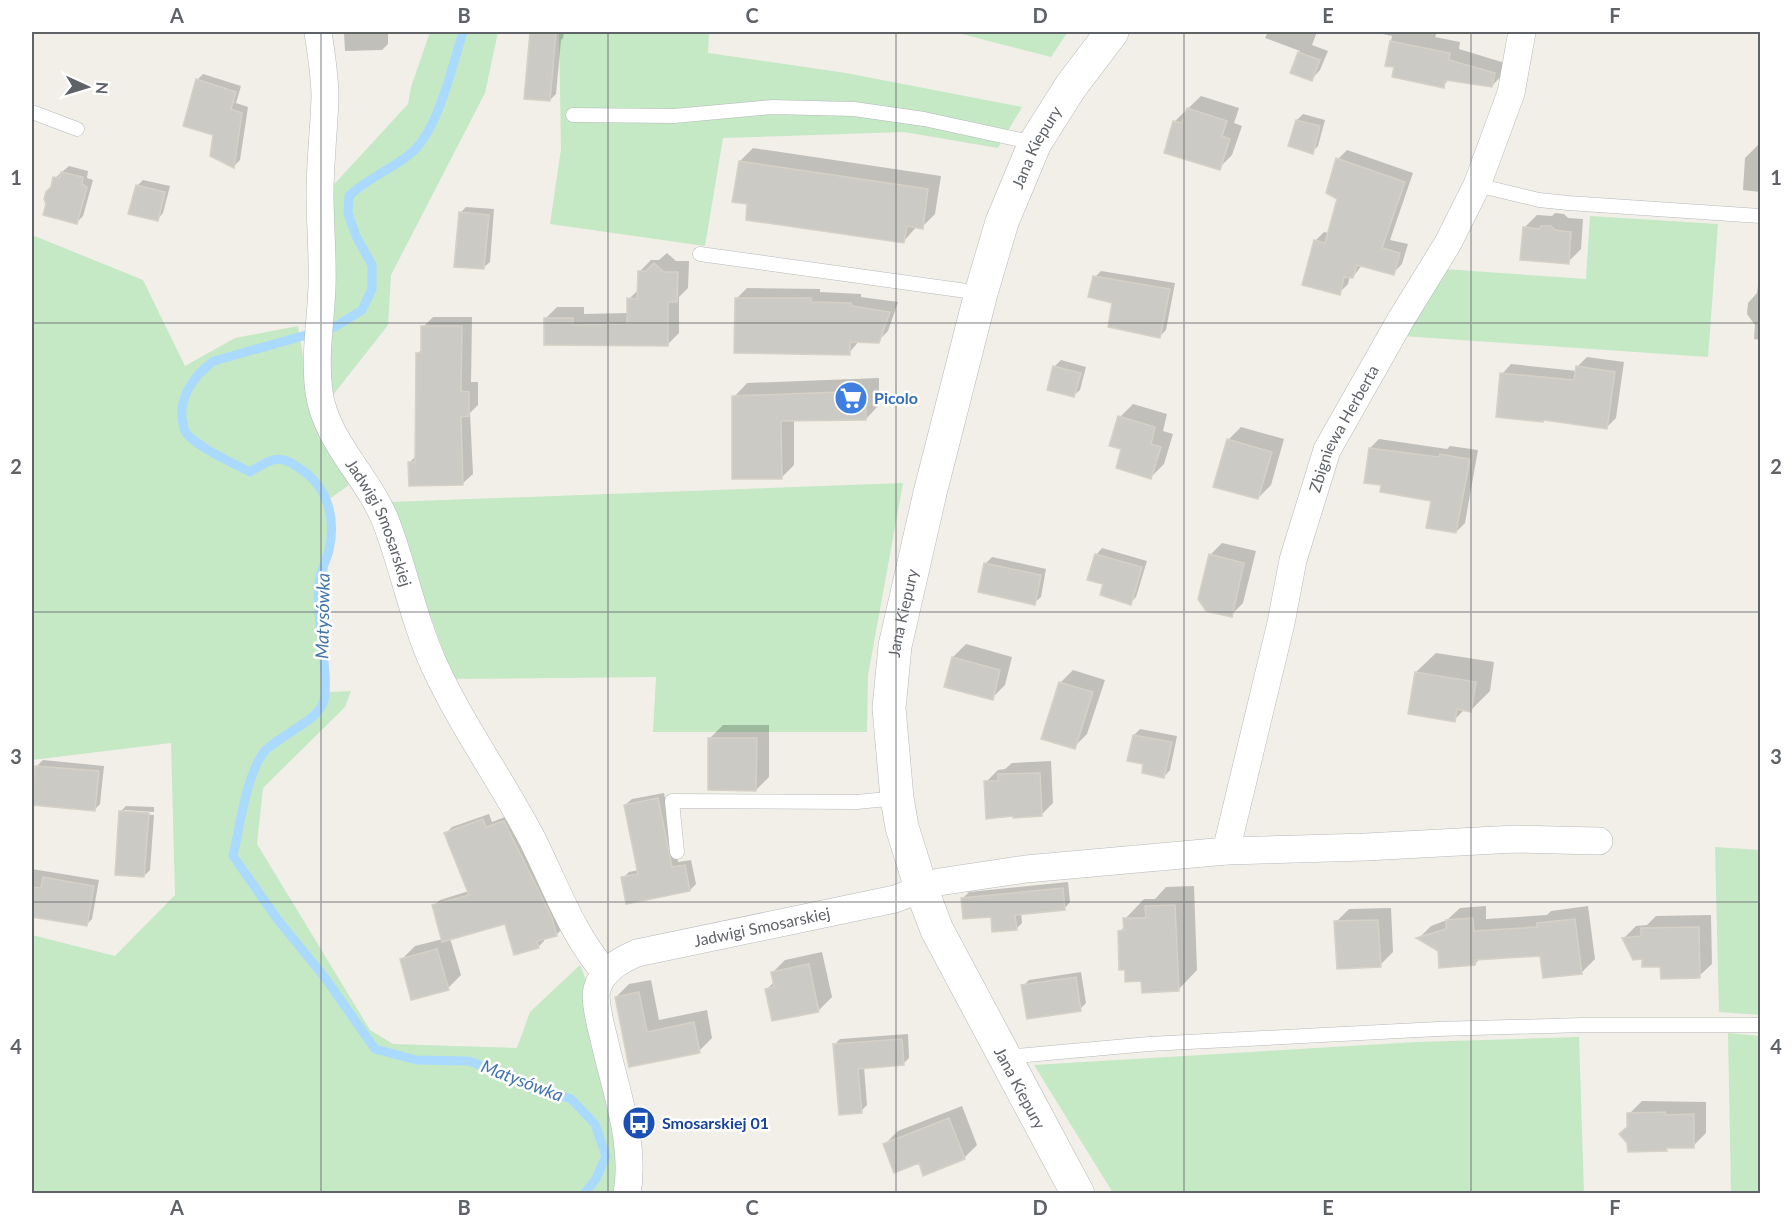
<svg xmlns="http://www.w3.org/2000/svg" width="1792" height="1225" font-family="Lato,sans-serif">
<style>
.green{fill:#c5e8c5}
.shadow{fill:#0003}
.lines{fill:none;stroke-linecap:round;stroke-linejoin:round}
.stream{stroke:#aadaff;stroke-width:9}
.building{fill:#cccac5;stroke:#d6d1c6;stroke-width:1.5}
.service-casing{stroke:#b5b8bc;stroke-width:15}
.minor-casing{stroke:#b5b8bc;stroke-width:28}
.tertiary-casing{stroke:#b5b8bc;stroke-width:34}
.service{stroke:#fff;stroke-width:14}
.minor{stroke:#fff;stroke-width:27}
.tertiary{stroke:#fff;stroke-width:33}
.grid{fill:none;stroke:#5f6368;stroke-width:1.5;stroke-opacity:0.55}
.labels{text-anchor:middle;stroke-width:5;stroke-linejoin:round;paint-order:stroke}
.street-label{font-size:16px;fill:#5f6368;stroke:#fff}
.shop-label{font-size:16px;font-weight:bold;fill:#366cbe;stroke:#fff;text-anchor:start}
.transit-label{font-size:16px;font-weight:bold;fill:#164399;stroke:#fff;text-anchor:start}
.water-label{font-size:18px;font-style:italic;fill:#4174aa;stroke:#fff}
.neatline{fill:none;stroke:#5f6368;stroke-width:2}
.grid-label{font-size:20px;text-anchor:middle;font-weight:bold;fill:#5f6368}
</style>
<rect width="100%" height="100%" fill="#f1efe8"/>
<path class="green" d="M430 32H498L485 93 391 275 388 325 333 395 325 369 328 191 408 104 411 87Z
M559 32H709L708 53 846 73 1022 107 998 148 904 132 723 138 705 246 550 224 561 149Z
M954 32H1063L1067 33 1051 57Z
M1590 216 1718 224 1708 357 1403 336 1443 269 1586 279Z
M32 235 143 280 185 366 235 338 298 326 308 388 320 432 349 485 328 500 335 524 331 537 325 597 329 692 351 691 345 707 263 788 257 844 370 1030 393 1044 517 1048 530 1012 580 965 590 990 621 1150 617 1189 614 1194 32 1193V935L115 956 175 895 171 743 32 760Z
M903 483 868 675 867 732H653L656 677 453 679 390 502Z
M1715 847 1760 850V1015L1719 1012Z
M1728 1033 1760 1036V1193H1731Z
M1579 1037 1584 1193H1113L1034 1065 1417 1042Z"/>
<path class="shadow" d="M344 32H388V44L382 50 345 51Z
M530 32H564L563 38 561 40 556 94 550 100 531 41H529Z
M1268 32H1317L1312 45 1328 51 1320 70 1312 79 1292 72 1300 51 1265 38Z
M1373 32H1437L1435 37 1460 42 1459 49 1505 63 1502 75 1492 86 1449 79 1443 86 1396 66 1386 65 1392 36Z
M203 74 241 86 236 103 248 107 240 160 234 166 214 134 197 80Z
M1201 96 1239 108 1234 123 1242 126 1232 155 1219 168 1174 122Z
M1303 114 1325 120 1318 146 1312 152 1297 120Z
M1758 145H1760V192L1743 190 1745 158Z
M753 148 941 176 935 214 922 227 917 226 904 241 749 203 740 161Z
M1347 150 1413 173 1390 240 1408 244 1402 264 1393 273 1362 265 1353 277 1350 276 1348 284 1339 293 1315 241 1324 232 1329 233 1339 198 1338 159Z
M69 166 88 171 87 178 93 180 83 216 77 222 55 178Z
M143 180 170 186 163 213 157 220 137 186Z
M466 207 494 209 490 262 483 268 460 213Z
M1555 213 1564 214 1568 218 1583 219 1581 249 1568 262 1524 228 1537 215 1552 216Z
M667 253 676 261H689L688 288 679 297V333L667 345 545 344V319L557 307H584V314L629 313V299L639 289V272L651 260H659Z
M1101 271 1175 283 1166 330 1160 336 1114 302 1095 277Z
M1760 276V340L1754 339 1755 325 1747 314 1748 303 1757 293 1759 278Z
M747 288 820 289V292L861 294V297L898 302 888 331 878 341H859L849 353 737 298Z
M433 317H472L471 382H478V405L470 413 473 474 462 484 409 463 417 455V354L423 348V327Z
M1587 357 1624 362 1616 418 1606 428 1502 374 1511 364 1577 371V367Z
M1061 360 1086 367 1080 390 1073 396 1054 367Z
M879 378V405L866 419H794V465L781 478 734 397 747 383Z
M1133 404 1167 414 1163 431 1173 434 1164 464 1151 477 1123 448 1120 417Z
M1241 427 1284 439 1271 485 1258 498 1228 440Z
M1379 439 1447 449 1450 446 1478 450 1465 523 1456 532 1433 500 1382 484 1370 448Z
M1222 543 1256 551 1243 603 1231 615 1210 555Z
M1102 548 1147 561 1136 597 1130 603 1104 583 1096 555Z
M992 557 1046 569 1041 597 1034 603 980 591 986 563Z
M966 644 1012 657 1005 685 992 698 953 657Z
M1436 653 1494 662 1490 691 1471 710 1465 709 1454 720 1416 672Z
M1073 670 1105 680 1087 734 1074 747 1060 683Z
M723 725H769V777L756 790 710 738Z
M1140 729 1177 736 1170 770 1164 777 1145 763 1134 735Z
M43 760 104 766 100 804 94 810 37 766Z
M1051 761 1053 803 1041 815 986 782 998 770 1005 769 1012 763Z
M664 793 678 862 691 860 696 884 690 890 623 878 629 872 639 870 625 805 632 799Z
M126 806 154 807V812L124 810V813L154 815 150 870 144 876 120 812Z
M489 814 492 822 510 815 562 929 556 935 544 938V941L538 947 506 922 450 938 461 975 448 988 402 959 415 946 443 939 433 906 440 900 469 891 446 833 452 827Z
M32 869 99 880 92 919 86 925 32 916Z
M1068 882 1070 902 1064 909 1021 912 1022 923 1016 929 963 898 969 892Z
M1194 886 1197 970 1178 990 1142 980 1120 931 1125 926V919L1144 899H1155L1166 887Z
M1486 906V919L1547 915 1551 911 1588 906 1595 959 1582 972 1542 954 1480 958 1475 964 1439 950 1419 938 1431 926 1447 920 1460 908Z
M1391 908 1393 952 1380 965 1336 922 1349 909Z
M1711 915 1712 964 1699 976 1662 965 1643 957 1624 938 1636 926 1647 925 1656 916Z
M822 952 832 997 819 1010 773 1019 766 990 774 982 772 973 785 960Z
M1081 972 1086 1003 1080 1009 1023 986 1029 980Z
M651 980 659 1020 707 1010 712 1038 699 1051 630 1065 616 997 629 984Z
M908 1034 909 1058 903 1064 864 1067 867 1105 861 1111 834 1045 840 1039Z
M1642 1101 1706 1102V1133L1693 1146 1669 1147 1666 1150 1628 1127 1629 1114Z
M962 1106 977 1145 964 1158 885 1144 898 1131Z"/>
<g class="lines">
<path class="stream" d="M463 32C452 66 438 132 410 154 391 170 367 178 349 196L348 213 356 236 372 265V289L362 310 335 327 214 361C194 375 177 399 183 424 184 427 184 430 186 433 200 449 231 462 250 472 272 458 280 453 302 470 329 489 336 520 329 550 327 559 322 568 320 576 318 586 318 598 319 608 319 631 330 685 323 703 317 721 277 737 264 752 246 776 240 826 233 856L278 920 326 979 375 1049 416 1060 469 1061 571 1099 595 1124 606 1156 596 1179 584 1194"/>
</g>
<path class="building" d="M530 32H556L550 101 524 99Z
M1390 41 1450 53 1449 60 1495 73 1492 87 1445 80 1444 88 1392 77 1394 67 1385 66Z
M1298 52 1320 60 1312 81 1290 73Z
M196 79 236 92 231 109 242 113 234 168 210 156 213 135 183 126Z
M1187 108 1227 121 1222 136 1230 139 1220 170 1164 153 1173 121 1182 123Z
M1296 120 1320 126 1313 154 1288 146Z
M1336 158 1405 182 1382 248 1400 253 1394 275 1357 265 1353 278 1344 277 1340 295 1302 285 1314 240 1325 243 1337 199 1326 193Z
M739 161 928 189 923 229 907 226 904 243 746 220 747 204 732 202Z
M61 172 83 177 82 184 87 187 77 224 43 215 46 204 44 199 46 192 51 187 53 177 59 178Z
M136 185 165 192 158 221 128 214Z
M459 212 489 215 484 269 454 267Z
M1541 226H1551L1555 230 1571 232 1569 264 1520 260 1523 227 1539 229Z
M654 263 664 272H678L677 302H668V346L544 345V318H573V325L627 324V298L637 299 638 271H646Z
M1093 276 1170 289 1160 338 1108 327 1112 303 1088 297Z
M735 298H811V302L851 303 852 306 890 312 879 343 850 342V355L734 353Z
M421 326H462L461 391 469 392V416L461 417 463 485 409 486 408 462H415L416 353H421Z
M1053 366 1081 373 1074 397 1047 390Z
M1576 366 1615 372 1607 429 1544 420 1543 422 1496 417 1500 373 1574 380Z
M866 391V420L781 421 782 479H732V396Z
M1118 416 1155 427 1151 444 1161 447 1151 479 1116 468 1121 449 1109 446Z
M1227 439 1272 452 1258 499 1213 487Z
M1369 448 1439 457 1440 454 1470 459 1456 533 1426 528 1431 501 1380 492 1381 485 1364 483Z
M1095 554 1142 567 1131 605 1100 595 1103 584 1087 580Z
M1209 554 1244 563 1232 617 1206 611 1198 599Z
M984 563 1041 575 1035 605 978 592Z
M952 657 1000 670 993 700 944 687Z
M1415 672 1476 682 1471 712 1457 709 1455 722 1408 714Z
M1059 682 1093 692 1075 749 1041 739Z
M1133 735 1172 742 1164 778 1142 773 1143 764 1127 761Z
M708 738H757L756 791 708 790Z
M35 766 99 771 95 811 32 805Z
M1040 773 1042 816 1013 818V816L986 819 984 781H998V774Z
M658 798 672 867 685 865 690 891 626 904 621 877 638 874 624 805Z
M119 811 149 813 144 877 115 875Z
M483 819 486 827 504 821 552 918 557 936 537 941 539 948 514 955 505 924 442 942 432 905 469 895 444 833Z
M43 877 94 886 87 926 32 917V887L41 888Z
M1063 888 1065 910 1015 915 1017 930 992 932 991 917 963 919 961 898Z
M1175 905 1179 991 1142 993 1141 981 1125 982V970H1119L1118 931 1124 930 1123 918H1146L1145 906Z
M1473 918 1474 931 1537 927V923L1575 919 1582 974 1543 978 1540 956 1475 960V965L1439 968 1438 951 1416 938 1446 929V920Z
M1378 920 1381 967 1337 969 1334 921Z
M1699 927 1700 978 1661 979 1660 967H1642V959L1633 960 1622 938 1641 936V928Z
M437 949 449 990 411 1000 400 959Z
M809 964 819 1012 772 1021 765 989 774 987 771 972Z
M1076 977 1081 1011 1027 1019 1021 985Z
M639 992 647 1032 694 1022 700 1053 629 1067 615 997Z
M902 1039 904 1065 858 1069 862 1113 839 1115 833 1044Z
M1665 1112 1666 1115 1694 1114V1148H1666L1667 1151 1628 1152 1627 1143 1619 1134 1627 1127V1113Z
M949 1118 965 1159 923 1176 919 1163 894 1173 883 1144Z"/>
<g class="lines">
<g class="service-casing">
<path id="service" d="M32 112 77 129
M573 115 674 116 772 107 854 109 924 119 1035 143
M1477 185 1539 200 1568 203 1760 216
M700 254 981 293
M677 852 672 801 857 802 897 798
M1006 1057 1149 1044 1438 1029 1584 1025H1760"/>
</g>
<g class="minor-casing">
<g id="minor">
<path id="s1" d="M318 32C321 53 325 75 325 97 324 130 320 162 320 194 320 225 323 255 322 286 321 321 314 356 319 392 326 442 368 476 386 522 404 569 414 622 435 667 462 726 500 778 530 835 554 881 571 934 606 973"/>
<path id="s2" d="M1226 851 1281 623 1293 560 1327 450 1400 321 1448 243 1477 185 1511 93 1522 32"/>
<path id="s3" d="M627 1194C636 1143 615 1089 604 1039 601 1027 594 1001 597 989 602 970 621 960 637 953L895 899 939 882 1026 869 1226 851 1366 847 1515 839 1599 841"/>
</g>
</g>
<g class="tertiary-casing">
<g id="tertiary">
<path id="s4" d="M1078 1194 937 930 921 888 902 827 897 798 889 708 895 646 930 493 981 293 1002 222 1035 143 1071 86 1112 32"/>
</g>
</g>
<use href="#service" class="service"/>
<use href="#minor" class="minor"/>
<use href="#tertiary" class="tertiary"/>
</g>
<path class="grid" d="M321 32V1194M608 32V1194M896 32V1194M1184 32V1194M1471 32V1194M32 323H1760M32 612H1760M32 902H1760"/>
<defs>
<g id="supermarket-disc" transform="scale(1.725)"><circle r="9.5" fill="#3f7fe0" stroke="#fff"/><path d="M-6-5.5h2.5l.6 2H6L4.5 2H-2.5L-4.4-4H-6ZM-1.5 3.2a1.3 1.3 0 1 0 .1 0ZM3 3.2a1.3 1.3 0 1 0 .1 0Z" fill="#fff"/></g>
<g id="bus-disc" transform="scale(1.725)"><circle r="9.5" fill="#1a4fb4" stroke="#fff"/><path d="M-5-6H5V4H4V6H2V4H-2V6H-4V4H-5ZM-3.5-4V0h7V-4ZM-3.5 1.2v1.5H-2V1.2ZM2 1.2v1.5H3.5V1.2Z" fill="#fff"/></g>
</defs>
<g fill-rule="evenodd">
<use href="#supermarket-disc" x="851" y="398"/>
<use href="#bus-disc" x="639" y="1123"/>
</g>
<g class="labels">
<g class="street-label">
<text dy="6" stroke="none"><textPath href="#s4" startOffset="1110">Jana Kiepury</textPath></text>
<text dy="6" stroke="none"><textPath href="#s2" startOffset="440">Zbigniewa Herberta</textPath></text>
<text dy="6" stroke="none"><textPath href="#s1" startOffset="506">Jadwigi Smosarskiej</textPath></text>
<text dy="6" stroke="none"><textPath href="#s4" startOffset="624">Jana Kiepury</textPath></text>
<text dy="6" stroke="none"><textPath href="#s3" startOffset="392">Jadwigi Smosarskiej</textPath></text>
<text transform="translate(1020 1088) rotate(62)" y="6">Jana Kiepury</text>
</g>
<g class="shop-label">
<text x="874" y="404">Picolo</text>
</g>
<g class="transit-label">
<text x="662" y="1129">Smosarskiej 01</text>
</g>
<g class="water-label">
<text transform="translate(323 616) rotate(-89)" y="6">Matysówka</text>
<text transform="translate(522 1081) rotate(21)" y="6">Matysówka</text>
</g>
</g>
<rect width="1792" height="1225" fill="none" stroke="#ffffff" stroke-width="66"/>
<g transform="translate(87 87) rotate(94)" stroke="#ffffff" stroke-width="4.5" paint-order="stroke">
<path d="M0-4.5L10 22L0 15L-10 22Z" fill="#5f6368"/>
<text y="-9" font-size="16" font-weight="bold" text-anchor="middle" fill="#5f6368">N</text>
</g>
<rect x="33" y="33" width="1726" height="1159" class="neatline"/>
<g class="grid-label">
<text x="177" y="23">A</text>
<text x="464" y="23">B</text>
<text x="752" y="23">C</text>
<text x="1040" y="23">D</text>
<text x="1328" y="23">E</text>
<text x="1615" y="23">F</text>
<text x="16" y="185">1</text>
<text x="1776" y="185">1</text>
<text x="16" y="474">2</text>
<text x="1776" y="474">2</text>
<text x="16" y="764">3</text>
<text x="1776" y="764">3</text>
<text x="16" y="1054">4</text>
<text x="1776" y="1054">4</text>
<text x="177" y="1215">A</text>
<text x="464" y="1215">B</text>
<text x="752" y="1215">C</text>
<text x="1040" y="1215">D</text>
<text x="1328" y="1215">E</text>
<text x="1615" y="1215">F</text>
</g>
</svg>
